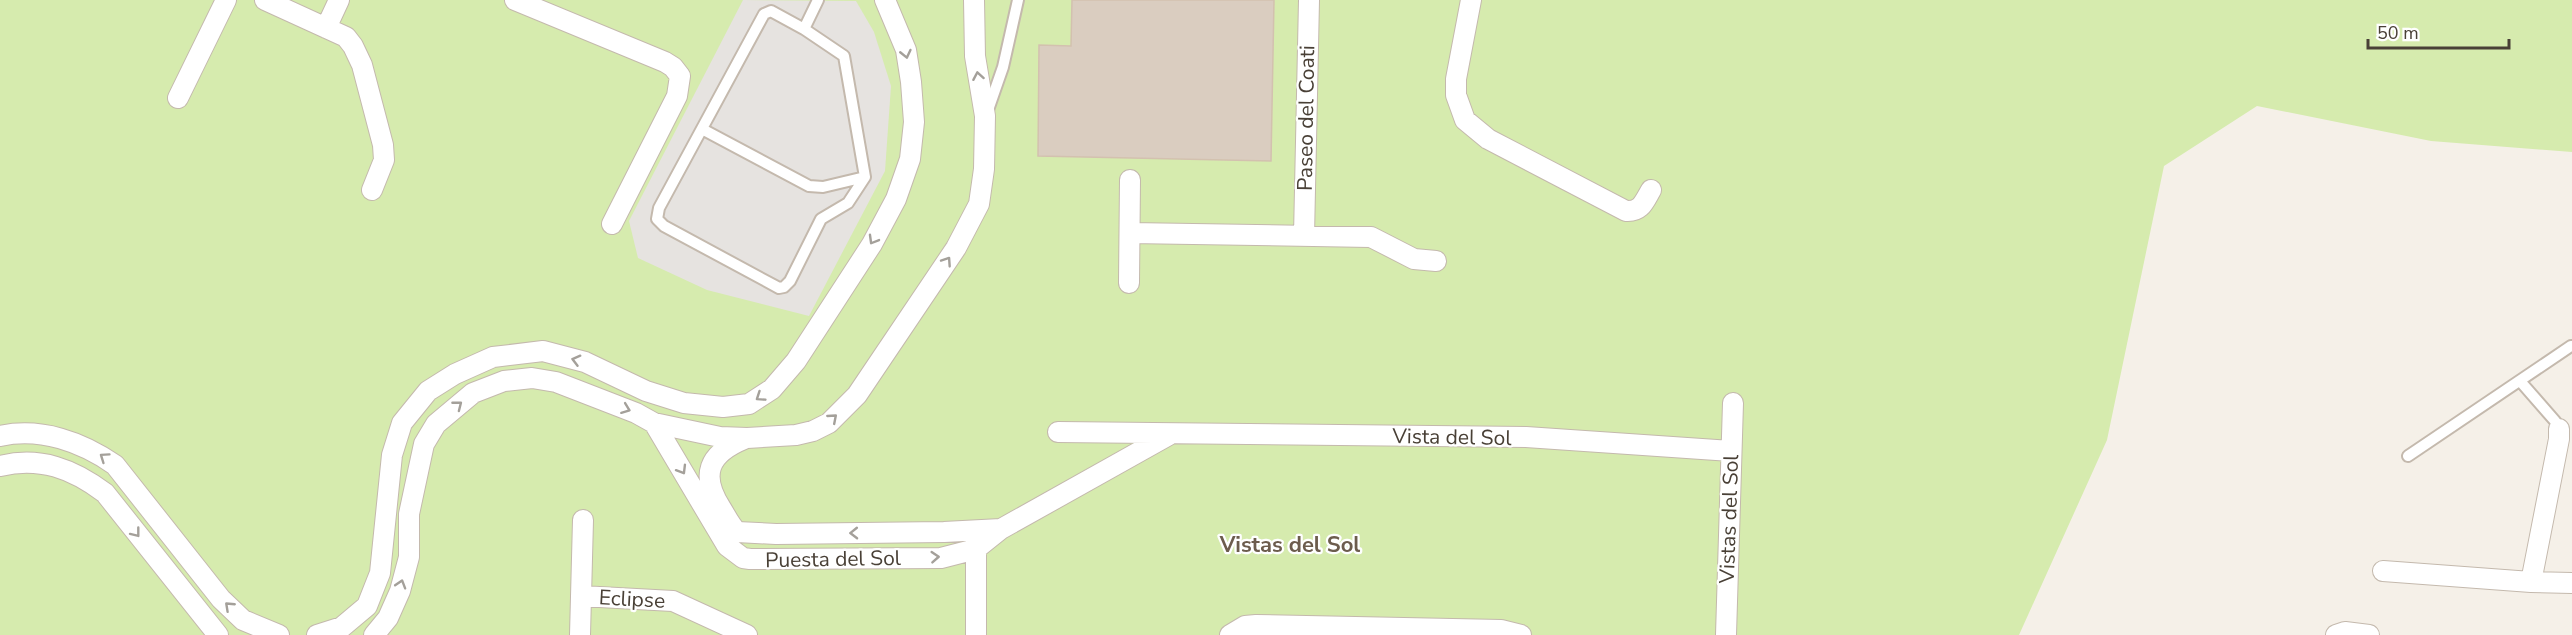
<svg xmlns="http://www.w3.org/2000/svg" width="2572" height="635" font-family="'Nunito Sans',sans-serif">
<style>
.green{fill:#d6ebae}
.parking{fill:#e6e3e0}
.building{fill:#dacdc0;stroke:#d3c1af;stroke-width:1.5}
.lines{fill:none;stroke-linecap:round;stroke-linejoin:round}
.lane-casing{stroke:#c4b9ad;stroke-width:14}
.street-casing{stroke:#c4b9ad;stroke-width:22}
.lane{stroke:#fff;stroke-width:10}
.street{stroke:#fff;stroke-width:20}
.oneway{stroke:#a4a09a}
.labels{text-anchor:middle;stroke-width:4.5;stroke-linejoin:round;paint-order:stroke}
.street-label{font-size:21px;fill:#494036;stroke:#fff}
.neighbourhood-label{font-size:22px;font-weight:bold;fill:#6c5c4d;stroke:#fff}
</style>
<rect width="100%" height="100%" fill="#f5f0e8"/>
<path class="green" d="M0 0H2572V152L2431 141 2257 106 2164 166 2107 440 2019 635H0Z"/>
<path class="parking" d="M743 0 856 1 874 32 891 86 885 171 809 316 707 290 638 258 629 221Z"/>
<path class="building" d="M1072 0H1274L1271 161 1038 156 1039 45 1071 46Z"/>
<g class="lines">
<g class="lane-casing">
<path id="lane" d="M771 11 804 29 844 56 865 177 848 203 821 219 790 281 784 287 779 288 664 226 657 219 659 208 764 14Z
M804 29 818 0
M988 110 1003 67 1018 0
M702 129 809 186 823 187 865 177
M2520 381 2555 421 2559 429
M2408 456 2571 346"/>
</g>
<g class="street-casing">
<path id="street" d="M265 0 346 37 353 46 362 65 383 145 384 160 372 190
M515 0 665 62 673 67 680 76 677 96 612 224
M1471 0 1456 79V95L1465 120 1488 139 1626 211C1641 212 1644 202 1651 190
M326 28 339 0
M178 98 226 0
M1130 233 1371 237 1414 259 1436 261
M1304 236 1309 0
M1129 283 1130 180
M654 423 727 546 743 558 750 559 941 558 976 549 1001 529 1169 435
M1058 432 1526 437 1731 451
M0 436C41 427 82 442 115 465L221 599 243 620 279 635
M744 439C708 454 700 475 721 508 726 516 730 525 737 532L776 534 944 532 1001 529
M0 466C40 456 73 469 105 493L218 635
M976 536V635
M2383 571 2531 582 2572 583
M2531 582 2559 439V429
M581 596 673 601 747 635
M317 635 342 627 367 606 380 573 392 455 402 423 428 391 455 374 493 357 543 351 585 362 646 391 684 403 723 407 749 404 772 389 796 361 872 244 896 199 910 159 914 122 911 82 906 50 885 0
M374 635 388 618 400 591 409 557V514L424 444 436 424 473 393 504 381 532 378 556 382 636 413 654 423 720 437 747 438 796 435 813 431 829 423 857 395 956 248 979 204 984 169 985 116 975 56 974 0
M580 635 583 520
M1230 635 1245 626 1256 625 1501 630 1521 635
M1726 635 1733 403
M2336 635 2345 632 2369 635"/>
</g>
<use href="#lane" class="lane"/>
<use href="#street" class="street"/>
</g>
<defs><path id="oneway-chevron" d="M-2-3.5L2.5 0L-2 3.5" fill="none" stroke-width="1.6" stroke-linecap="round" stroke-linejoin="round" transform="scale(1.5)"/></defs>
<g class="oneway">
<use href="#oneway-chevron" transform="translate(906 54) rotate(77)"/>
<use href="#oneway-chevron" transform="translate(978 76) rotate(-100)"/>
<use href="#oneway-chevron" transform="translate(873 240) rotate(120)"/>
<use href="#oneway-chevron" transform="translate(947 261) rotate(-56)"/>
<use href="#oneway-chevron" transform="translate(576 360) rotate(-165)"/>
<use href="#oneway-chevron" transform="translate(760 397) rotate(146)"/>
<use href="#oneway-chevron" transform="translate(458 405) rotate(-38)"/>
<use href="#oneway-chevron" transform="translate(626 409) rotate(21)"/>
<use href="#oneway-chevron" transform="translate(833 418) rotate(-41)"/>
<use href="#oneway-chevron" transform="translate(104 457) rotate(-145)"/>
<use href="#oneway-chevron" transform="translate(682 470) rotate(59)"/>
<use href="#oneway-chevron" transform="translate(136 533) rotate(52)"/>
<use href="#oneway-chevron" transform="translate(854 533) rotate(179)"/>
<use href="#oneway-chevron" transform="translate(935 557) rotate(-4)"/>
<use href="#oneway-chevron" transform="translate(401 584) rotate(-73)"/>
<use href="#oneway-chevron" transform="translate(229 606) rotate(-137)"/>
</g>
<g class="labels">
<g class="street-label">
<text transform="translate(1306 118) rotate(-89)" y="7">Paseo del Coati</text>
<text transform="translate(1452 437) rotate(1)" y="7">Vista del Sol</text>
<text transform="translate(1729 519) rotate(-88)" y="7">Vistas del Sol</text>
<text transform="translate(833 559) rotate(-1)" y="7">Puesta del Sol</text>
<text transform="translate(632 599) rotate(3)" y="7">Eclipse</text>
</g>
<g class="neighbourhood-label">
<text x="1290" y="552">Vistas del Sol</text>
</g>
</g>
<path d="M2368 39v9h141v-9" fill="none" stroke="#494036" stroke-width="3"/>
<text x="2377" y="39" font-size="18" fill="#494036" stroke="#ffffff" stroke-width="4.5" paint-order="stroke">50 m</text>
</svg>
